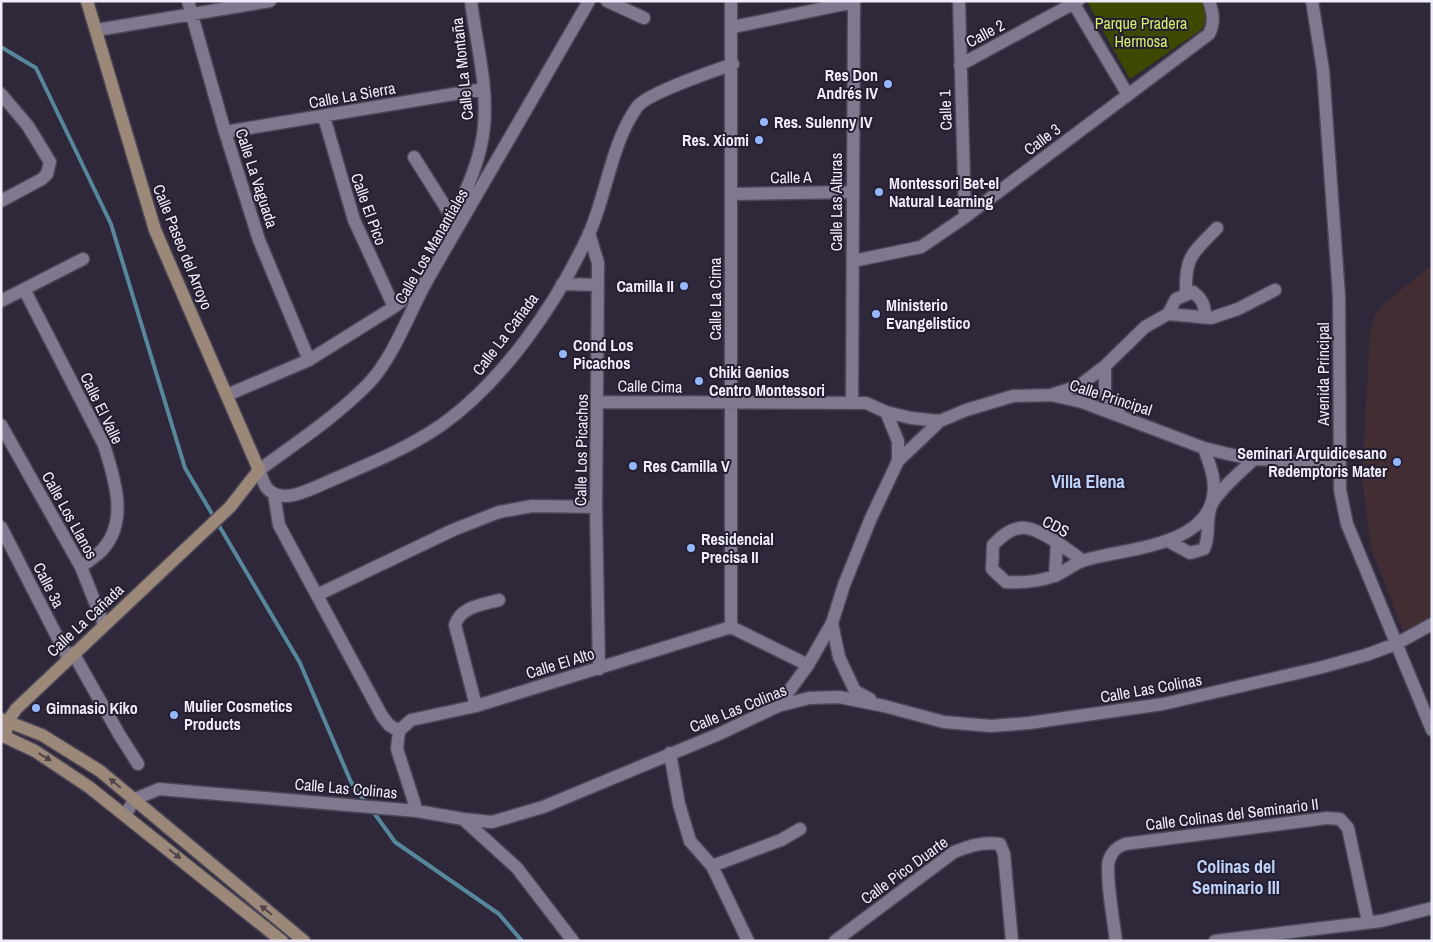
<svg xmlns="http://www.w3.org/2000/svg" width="1433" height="942" font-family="'Archivo Narrow',sans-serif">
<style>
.education{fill:#412d32}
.green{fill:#3e4801}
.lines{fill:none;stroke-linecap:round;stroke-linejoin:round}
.stream{stroke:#57879b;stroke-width:4}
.street-casing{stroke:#4b4656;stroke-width:15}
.secondary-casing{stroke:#4b4656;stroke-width:15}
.street{stroke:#7f788f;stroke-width:12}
.secondary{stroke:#9c8878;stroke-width:12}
.oneway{fill:#4f434a}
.poi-dot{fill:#94b7fd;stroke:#251e31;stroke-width:2}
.labels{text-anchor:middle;stroke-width:4;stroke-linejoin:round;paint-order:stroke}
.park-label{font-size:16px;fill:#d6ee6e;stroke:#251e31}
.street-label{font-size:16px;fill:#f0ecf9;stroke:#251e31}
.poi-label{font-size:16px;font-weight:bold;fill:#f0ecf9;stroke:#251e31;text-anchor:start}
.neighbourhood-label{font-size:18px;font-weight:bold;fill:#bed3fa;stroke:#251e31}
</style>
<rect width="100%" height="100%" fill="#2f283b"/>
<path class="education" d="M1432 265V614L1405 636 1371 548 1362 479 1370 332 1375 316 1384 304Z"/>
<path class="green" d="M1092 1H1205L1208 13 1202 29 1130 79 1088 3Z"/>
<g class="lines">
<path class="stream" d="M1 47 36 68 111 224 185 468 300 663 351 782 366 803
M372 810 395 842 499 914 522 941"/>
<g class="street-casing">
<path id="street" d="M188 1 225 132 259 240 309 360
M589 1C536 94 482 185 429 277 410 310 395 355 369 383 337 416 296 443 259 470 261 475 263 482 266 487 280 506 309 490 325 483 364 466 405 450 440 426 503 382 557 303 589 234 607 193 611 144 637 107 647 93 714 71 733 64
M607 1 644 18
M959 1 965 217
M1312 1 1323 70 1339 296 1340 490 1347 524 1432 730
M1074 4 1128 95
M733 27 854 2
M97 30 270 1
M960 65 1078 1
M1 94 28 126 50 162 47 174 42 179 1 201
M324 117 354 220 394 307
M225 132 484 89
M414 157 453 219
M731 194 852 192
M589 233 598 263 596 507 599 669
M444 240C459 204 481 165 484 126 488 84 476 43 471 1
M853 261 921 247 965 217 1209 34C1215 22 1213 13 1209 1
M562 284 598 285
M24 289 104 445C114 477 129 520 103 549 97 556 88 561 81 567
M1186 293C1185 256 1192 254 1217 228
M1 301 83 259
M1168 314 1176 299 1193 292C1202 299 1205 305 1205 317
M1105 366V394L1120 415
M227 395 309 360 394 307 424 283
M1051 395 1079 386 1105 366 1145 327 1168 314 1211 318 1238 309 1275 290
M598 402 866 403 886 412 898 441V461
M852 402 854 1
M886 412 911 418 940 421
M1 425 81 567 104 625
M274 494 279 525 382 716 389 725 399 731
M1 527 68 658
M1168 541 1190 553 1204 549C1211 533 1205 522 1211 506 1217 491 1242 471 1254 459
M1083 561C1070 551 1036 525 1020 528 1008 530 1001 537 993 545L992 569 1006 582C1023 583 1038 582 1054 576 1065 572 1074 563 1085 560 1130 547 1224 546 1213 477 1211 467 1207 457 1204 448
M1055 576 1057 541
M317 595 453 530 499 512 532 506 596 507
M731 627V1
M731 627 808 665
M73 653 119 734 138 764
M870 699 855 691 839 657 832 623 844 585 871 518 898 461 940 421 966 410 1013 396 1051 395 1082 402 1204 448 1228 454 1254 459 1339 463
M476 706 455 625C461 606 482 605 499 600
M778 706 808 665 832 623
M670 753 679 804 690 841 712 866 748 941
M417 811 397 749 399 731 411 720 476 706 731 627
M125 815 135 799 159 789 417 811 463 819 492 822 543 807 719 734 778 706 809 698 839 697 884 706 944 722 991 726 1029 723 1163 704 1319 668 1366 655 1396 644 1432 624
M463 819 517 868 573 941
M712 866 781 840 800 829
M835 941 954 852C968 846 984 841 1000 844L1004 854 1012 941
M1116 941C1114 924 1105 873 1109 860 1112 851 1117 847 1125 844L1327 818 1340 819 1348 828 1368 922
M1215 941 1381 921 1432 908"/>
</g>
<g class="secondary-casing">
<path id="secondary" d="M1 719 42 735 100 771 304 941
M1 735 35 751 89 787 282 941
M5 736 8 721 16 709 230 507 259 470 155 230 87 1"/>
</g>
<use href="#street" class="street"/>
<use href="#secondary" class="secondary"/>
</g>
<defs><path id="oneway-solid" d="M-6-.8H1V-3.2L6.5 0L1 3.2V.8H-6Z" transform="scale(1.25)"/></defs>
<g class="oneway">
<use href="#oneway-solid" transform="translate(45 757) rotate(31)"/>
<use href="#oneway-solid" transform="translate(115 783) rotate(-141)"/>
<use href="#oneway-solid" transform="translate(175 854) rotate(38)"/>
<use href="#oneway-solid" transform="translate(266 910) rotate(-141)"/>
</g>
<g class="poi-dot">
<circle cx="888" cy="84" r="5"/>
<circle cx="764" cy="122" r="5"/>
<circle cx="759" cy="140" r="5"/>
<circle cx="879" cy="192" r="5"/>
<circle cx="684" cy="286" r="5"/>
<circle cx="876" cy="314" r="5"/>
<circle cx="563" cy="354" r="5"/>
<circle cx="699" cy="381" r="5"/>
<circle cx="1397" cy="462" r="5"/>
<circle cx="633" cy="466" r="5"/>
<circle cx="691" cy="548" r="5"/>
<circle cx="36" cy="708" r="5"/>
<circle cx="174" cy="715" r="5"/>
</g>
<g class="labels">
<g class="park-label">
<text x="1141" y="29">Parque Pradera<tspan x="1141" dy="18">Hermosa</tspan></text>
</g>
<g class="street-label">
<text transform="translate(985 33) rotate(-28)" y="6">Calle 2</text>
<text transform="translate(462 69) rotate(-96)" y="6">Calle La Montaña</text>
<text transform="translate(352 95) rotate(-10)" y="6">Calle La Sierra</text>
<text transform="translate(945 110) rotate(-92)" y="6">Calle 1</text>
<text transform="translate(1042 139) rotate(-37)" y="6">Calle 3</text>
<text transform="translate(791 177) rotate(-1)" y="6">Calle A</text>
<text transform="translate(257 178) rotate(72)" y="6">Calle La Vaguada</text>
<text transform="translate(836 202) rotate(-90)" y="6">Calle Las Alturas</text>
<text transform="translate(369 209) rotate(70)" y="6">Calle El Pico</text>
<text transform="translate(431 246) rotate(-60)" y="6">Calle Los Manantiales</text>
<text transform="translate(183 247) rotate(68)" y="6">Calle Paseo del Arroyo</text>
<text transform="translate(715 299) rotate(-90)" y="6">Calle La Cima</text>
<text transform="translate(505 334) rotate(-53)" y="6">Calle La Cañada</text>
<text transform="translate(1323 374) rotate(-90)" y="6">Avenida Principal</text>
<text transform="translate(650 386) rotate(1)" y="6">Calle Cima</text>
<text transform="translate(1111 397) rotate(18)" y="6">Calle Principal</text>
<text transform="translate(102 408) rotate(64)" y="6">Calle El Valle</text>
<text transform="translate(581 450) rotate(-89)" y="6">Calle Los Picachos</text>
<text transform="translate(70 515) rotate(61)" y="6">Calle Los Llanos</text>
<text transform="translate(1056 526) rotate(27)" y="6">CDS</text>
<text transform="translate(49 585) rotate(63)" y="6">Calle 3a</text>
<text transform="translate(85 620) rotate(-43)" y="6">Calle La Cañada</text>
<text transform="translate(560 663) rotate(-17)" y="6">Calle El Alto</text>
<text transform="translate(1151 688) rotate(-10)" y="6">Calle Las Colinas</text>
<text transform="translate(738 708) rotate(-22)" y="6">Calle Las Colinas</text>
<text transform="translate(346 788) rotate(5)" y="6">Calle Las Colinas</text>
<text transform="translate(1232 814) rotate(-7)" y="6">Calle Colinas del Seminario II</text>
<text transform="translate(904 870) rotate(-36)" y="6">Calle Pico Duarte</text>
</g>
<g class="poi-label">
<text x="878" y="81" text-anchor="end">Res Don<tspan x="878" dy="18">Andrés IV</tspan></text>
<text x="774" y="128">Res. Sulenny IV</text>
<text x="749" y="146" text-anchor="end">Res. Xiomi</text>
<text x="889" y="189">Montessori Bet-el<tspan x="889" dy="18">Natural Learning</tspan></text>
<text x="674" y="292" text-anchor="end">Camilla II</text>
<text x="886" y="311">Ministerio<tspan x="886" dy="18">Evangelistico</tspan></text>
<text x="573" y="351">Cond Los<tspan x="573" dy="18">Picachos</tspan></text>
<text x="709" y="378">Chiki Genios<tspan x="709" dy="18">Centro Montessori</tspan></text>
<text x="1387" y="459" text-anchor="end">Seminari Arquidicesano<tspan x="1387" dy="18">Redemptoris Mater</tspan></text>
<text x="643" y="472">Res Camilla V</text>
<text x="701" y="545">Residencial<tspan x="701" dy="18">Precisa II</tspan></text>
<text x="184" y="712">Mulier Cosmetics<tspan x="184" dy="18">Products</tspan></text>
<text x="46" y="714">Gimnasio Kiko</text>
</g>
<g class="neighbourhood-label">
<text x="1088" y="488">Villa Elena</text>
<text x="1236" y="873">Colinas del<tspan x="1236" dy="21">Seminario III</tspan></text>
</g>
</g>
<rect width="1433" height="942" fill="none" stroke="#f0ecf9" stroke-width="5"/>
</svg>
